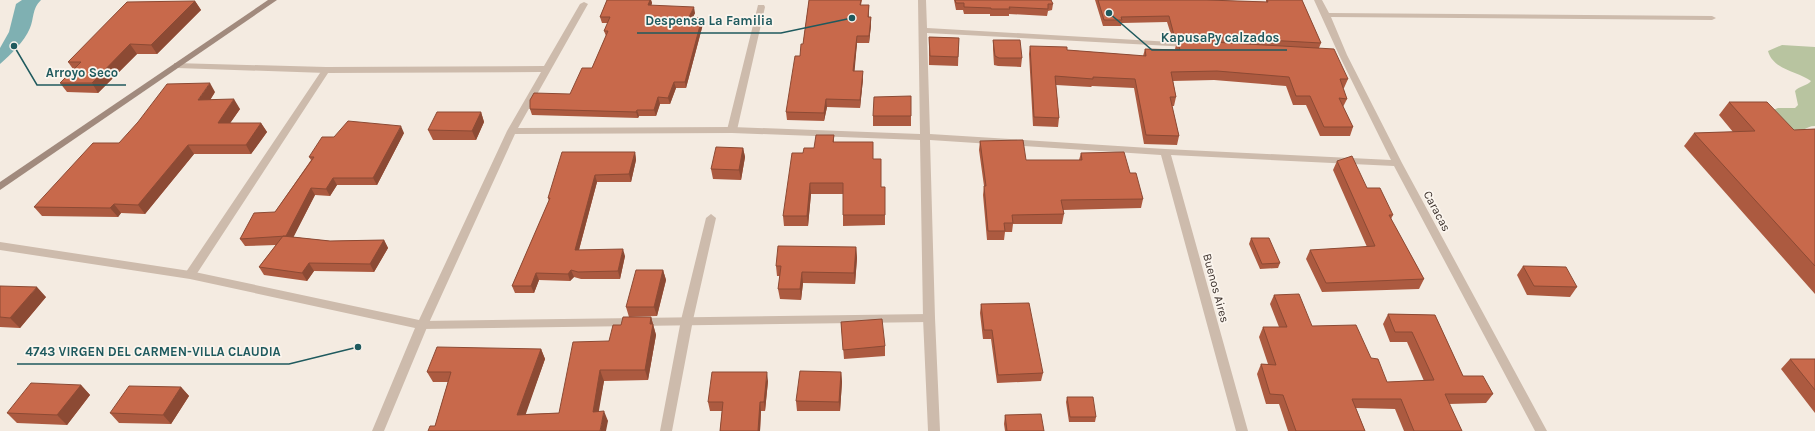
<svg xmlns="http://www.w3.org/2000/svg" width="1815" height="431" font-family="Karla,sans-serif">
<style>
.green{fill:#b8c4a0}
.water{fill:#7fb0b2}
.lines{fill:none;stroke-linecap:round;stroke-linejoin:round}
.lane{fill:#cdbbac;fill-rule:evenodd}
.street{fill:#cdbbac;fill-rule:evenodd}
.secondary{fill:#a18a7d;fill-rule:evenodd}
.wall{fill:#ac5a40}
.shaded-wall{fill:#8c4a34}
.building{fill:#c8694b;stroke:#8c4a34}
.labels{text-anchor:middle;stroke-width:3.5;stroke-linejoin:round;paint-order:stroke}
.street-label{font-size:12px;fill:#3b302b;stroke:#fbf5ee}
.leader{fill:none;stroke:#1f5a5e;stroke-width:1.5}
.callout-dot{fill:#1f5a5e;stroke:#fbf5ee;stroke-width:1.5}
.callout-label{font-size:13px;text-anchor:middle;font-weight:bold;fill:#1f5a5e;stroke:#fbf5ee;stroke-width:3.5;stroke-linejoin:round;paint-order:stroke}
</style>
<rect width="100%" height="100%" fill="#f4ebe1"/>
<path class="green" d="M1782 45 1815 47V126C1810 126 1807 128 1803 130 1792 134 1777 118 1768 112L1778 108H1795L1798 105 1795 91C1799 86 1807 86 1811 81 1798 71 1773 70 1768 51Z"/>
<path class="water" d="M22 0H41C32 8 34 19 30 28 24 42 11 54 0 64V48L9 32 16 4Z"/>
<g class="lines">
<path class="lane" d="M758 5H764L765 7 737 130 732 133 727 130Z
M326 67 330 70 194 278H186L185 275 186 272 322 70Z
M929 314 933 315 935 318 933 321 929 322 422 329 418 328 416 325 418 322 422 321Z"/>
<path class="street" d="M918 0H926L927 28 1189 43 1193 45 1189 47 927 33 930 134 1165 149 1391 160 1339 55 1314 0H1322L1329 13 1712 16 1716 18 1712 20 1331 17 1347 55 1402 163 1547 431H1535L1394 166 1171 155 1248 431H1236L1161 155 930 140 935 318 940 431H928L923 318 920 140 732 133 515 134 428 325 384 431H372L415 328 190 279 0 250V242L190 271 419 320 507 131 541 72 326 73 177 68 174 67V63L326 67 544 66 580 4 584 2 588 4 518 128 732 127 920 134Z
M711 214 716 218 693 320 672 431H660L681 320 706 218Z"/>
<path class="secondary" d="M268 0H277L0 190V182Z"/>
</g>
<path class="wall" d="M607 0H651L652 3 651 6 695 13 693 17 703 24 686 88H676L670 104H660L656 116H639L638 118 532 115 530 109 570 94 592 68 606 36 604 31 608 23H602L600 17Z
M809 0H862L861 5H869V17H871V25L869 43H857L854 71 863 79 860 108 827 107 824 121 787 120 786 112 803 44Z
M954 0H1051L1053 4 1052 10 1048 11 1047 16 1009 14V16H990V14H964L963 10H956Z
M1095 0H1207L1266 2V0H1302L1321 43 1319 48 1348 79 1344 88H1343L1347 99 1343 107 1353 127 1350 136H1320L1306 105H1293L1286 86 1214 80 1173 81 1176 97 1174 106H1172L1179 136 1177 145 1144 144 1134 88 1092 86 1091 87 1056 85 1059 118 1058 127 1033 126 1029 54 1030 46 1067 50 1143 56 1145 49 1176 50 1175 49 1177 41H1173L1167 22 1122 23 1121 26H1103Z
M195 1 201 10 157 54H137L98 93 67 92 60 83 73 69 68 62Z
M929 37 959 38 958 66 929 65Z
M993 40 1022 58 1021 67 998 66 994 65 993 49Z
M215 92 210 100 240 109 230 123H261L267 132 251 154H194L145 214 121 213 118 217 42 216 34 207Z
M911 96V126H873V116Z
M1729 102 1794 130 1815 129V294L1684 146 1694 133 1733 132 1719 115Z
M481 112 484 122 476 140H433L428 130Z
M404 133 377 185H337L330 196 315 195 293 237 330 241 384 240 388 248 374 272 314 271 307 281 264 275 259 267 276 245 245 246 240 239 275 212 311 160 309 157 334 137Z
M834 135V142L873 159 881 187H885V225L843 226V194H811L808 226H784L783 216 814 148Z
M980 141 1026 160H1079L1081 153 1130 173 1143 199 1141 208 1063 210 1064 214 1062 224H1013L1012 232H1005L1004 240H987L983 195 984 186 979 150Z
M743 148 745 157 741 180 713 179 711 169Z
M635 152 636 160 631 182H597L579 250 625 256 620 279H581L574 277 570 281 539 280 534 293H515L512 286 549 201 548 198Z
M1337 161 1367 188 1393 215 1391 219 1424 279 1419 289 1322 292 1306 259 1310 250 1367 247 1333 170Z
M1251 238 1280 263 1278 268 1260 269 1249 244Z
M856 247 857 258 855 284 803 283 801 300 780 299 778 289 780 276H777L776 266Z
M1523 266 1577 287 1570 297 1527 295 1517 275Z
M663 270 666 280 657 316 629 317 626 307Z
M0 286 46 297 20 328 0 327Z
M1274 295 1312 326 1371 358 1387 382 1424 381 1407 342H1390L1383 324 1388 314 1435 315 1463 376 1493 394 1486 403 1449 404 1462 431H1404L1395 409 1356 408 1365 431H1288L1279 404H1266L1257 374 1261 364H1268L1259 337 1263 327H1279L1270 304Z
M981 304 1043 373 1041 381 997 383 991 339H983L980 313Z
M651 317 656 335 648 380 604 381 598 411 608 421 435 426 448 382H433L427 372 541 349 545 359 525 414 559 413 609 341 621 325Z
M841 322 885 346V356L844 359Z
M1790 359H1815V413L1781 369Z
M841 372 842 382 840 411H797L796 401Z
M768 381 765 411H761L760 431H720L722 411H710L708 402Z
M81 385 90 395 67 425 17 423 7 413Z
M181 387 189 396 171 424 119 423 110 413Z
M1067 397 1096 417 1095 422H1069L1066 402Z
M1005 415 1044 431H1005L1004 424Z"/>
<path class="shaded-wall" d="M650 0H651L652 3 649 12 648 5Z
M195 1 201 10 157 54 151 45Z
M694 7 695 13 690 23 689 17Z
M871 17V25L869 43V36Z
M702 18 703 24 686 88 685 82Z
M857 36V43L854 78 853 71Z
M130 44 137 54 98 93 92 83Z
M863 71V79L860 108V100Z
M674 82 676 88 670 104 668 98Z
M210 83 215 92 204 110 198 100Z
M658 97 660 104 656 116 654 110Z
M234 99 240 109 224 132 218 123Z
M826 99 827 107 824 121V113Z
M637 110 639 116 638 118 636 112Z
M481 112 484 122 476 140 472 131Z
M261 123 267 132 251 154 246 145Z
M401 126 404 133 377 185 373 178Z
M188 145 194 154 145 214 138 205Z
M743 148 745 157 741 180 739 170Z
M635 152 636 160 631 182 629 174Z
M595 175 597 182 577 257 575 250Z
M333 178 337 185 330 196 326 189Z
M810 183 811 194 808 226 807 216Z
M311 188 315 195 290 244 285 237Z
M114 204 121 213 118 217 110 208Z
M384 240 388 248 374 272 370 264Z
M856 247 857 258 855 284 854 273Z
M623 249 625 256 620 279 618 271Z
M309 263 314 271 307 281 302 273Z
M571 270 574 277 570 281 568 274Z
M663 270 666 280 657 316 654 307Z
M802 272 803 283 801 300 800 289Z
M536 273 539 280 534 293 531 286Z
M37 287 46 297 20 328 10 318Z
M651 317 656 335 648 380 645 370 650 324Z
M541 349 545 359 522 425 517 415Z
M600 370 604 381 597 422 593 412Z
M767 372 768 381 765 411 764 402Z
M841 372 842 382 840 411 839 402Z
M81 385 90 395 67 425 57 415Z
M181 387 189 396 171 424 163 415Z
M760 402 761 411 760 431H758Z
M604 411 608 421 606 431H600Z"/>
<path class="building" d="M607 0H650L648 5 694 7 689 17 702 18 685 82H674L668 98 658 97 654 110H637L636 112 530 109V100L534 93 570 94 582 68H592L608 31H604L610 17H600Z
M809 0H861L860 5H869L868 17H871L869 36H857L853 71H863L860 100 826 99 824 113 786 112 795 56H800L801 44H803Z
M955 0H1051L1053 4H1048V9L1009 7 1010 9H991V8L964 7V3H956Z
M1098 0H1207L1268 2 1267 0H1302L1321 43 1174 35 1169 16 1121 17 1122 20H1104Z
M195 1 151 45 130 44 92 83H60L81 62H68L127 2Z
M929 37 959 38 958 57 930 56Z
M993 40H1020L1022 58H999L995 56Z
M1177 40 1334 49 1348 79H1340L1347 99 1339 98 1353 127H1324L1310 96H1296L1289 77 1217 71 1171 72 1176 97H1170L1179 136 1146 135 1135 79 1093 77V79L1055 76 1059 118 1034 117 1030 46 1067 47V50L1146 56 1145 49 1180 50Z
M210 83 198 100 234 99 218 123H261L246 145H188L138 205 114 204 110 208 34 207 93 143H119L138 122 167 84Z
M911 96V116H873L874 97Z
M1729 102H1767L1794 130 1815 129V266L1694 133 1755 131Z
M437 112H481L472 131 428 130Z
M348 121 401 126 373 178H333L326 189 311 188 286 236 240 239 254 213 275 212 314 157H309L322 137H334Z
M816 135H834L833 142H873V159H881V187H885V215H843V183H810L807 216H783L792 153H803L804 148H814Z
M1023 140 1026 160H1082L1081 153 1124 152 1130 173H1136L1143 199 1061 200 1064 214 1012 215 1013 223H1004L1005 231H988L984 186H986L980 141Z
M716 147 743 148 739 170 711 169Z
M562 152H635L629 174 595 175 575 250 623 249 618 271 578 272 571 270 568 274 536 273 531 286H512L550 198H548Z
M1352 156 1367 188H1380L1393 215H1389L1424 279 1326 283 1310 250 1375 246 1337 161Z
M283 236 330 241 384 240 370 264 309 263 302 273 259 267Z
M1251 238H1269L1280 263 1262 264Z
M778 246 856 247 854 273 802 272 800 289H778L781 266H776Z
M1523 266 1566 267 1577 287 1534 286Z
M636 270H663L654 307H626Z
M0 286 37 287 10 318 0 317Z
M1299 294 1312 326 1356 325 1371 358 1378 359 1387 382 1434 380 1412 332H1395L1388 314 1435 315 1463 376H1483L1493 394H1445L1462 431H1414L1401 399H1352L1365 431H1296L1283 395 1270 394 1261 364 1276 365 1263 327H1287L1274 295Z
M1029 303 1043 373 998 375 992 330H984L981 304Z
M623 317H651L650 324H653L645 370H600L593 412 604 411 600 431H428L430 426H435L451 372H427L437 347 541 349 517 415 559 413 573 342 609 341 613 325H621Z
M882 319 885 346 843 350 841 322Z
M1790 359H1815V390Z
M800 371 841 372 839 402 796 401Z
M712 372H767L764 402H760L758 431H720L723 402H708Z
M31 383 81 385 57 415 7 413Z
M129 386 181 387 163 415 110 413Z
M1067 397H1093L1096 417H1070Z
M1041 414 1044 431H1007L1005 415Z"/>
<g class="labels">
<g class="street-label">
<text transform="translate(1437 211) rotate(62)" y="4">Caracas</text>
<text transform="translate(1216 288) rotate(75)" y="4">Buenos Aires</text>
</g>
</g>
<path class="leader" d="M852 18L781 33H637M1109 13L1152 50H1287M14 46L37 85H126M358 347L289 364H17"/>
<g class="callout-dot">
<circle cx="852" cy="18" r="4"/>
<circle cx="1109" cy="13" r="4"/>
<circle cx="14" cy="46" r="4"/>
<circle cx="358" cy="347" r="4"/>
</g>
<g class="callout-label">
<text x="709" y="25">Despensa La Familia</text>
<text x="1220" y="42">KapusaPy calzados</text>
<text x="82" y="77">Arroyo Seco</text>
<text x="153" y="356">4743 VIRGEN DEL CARMEN-VILLA CLAUDIA</text>
</g>
</svg>
